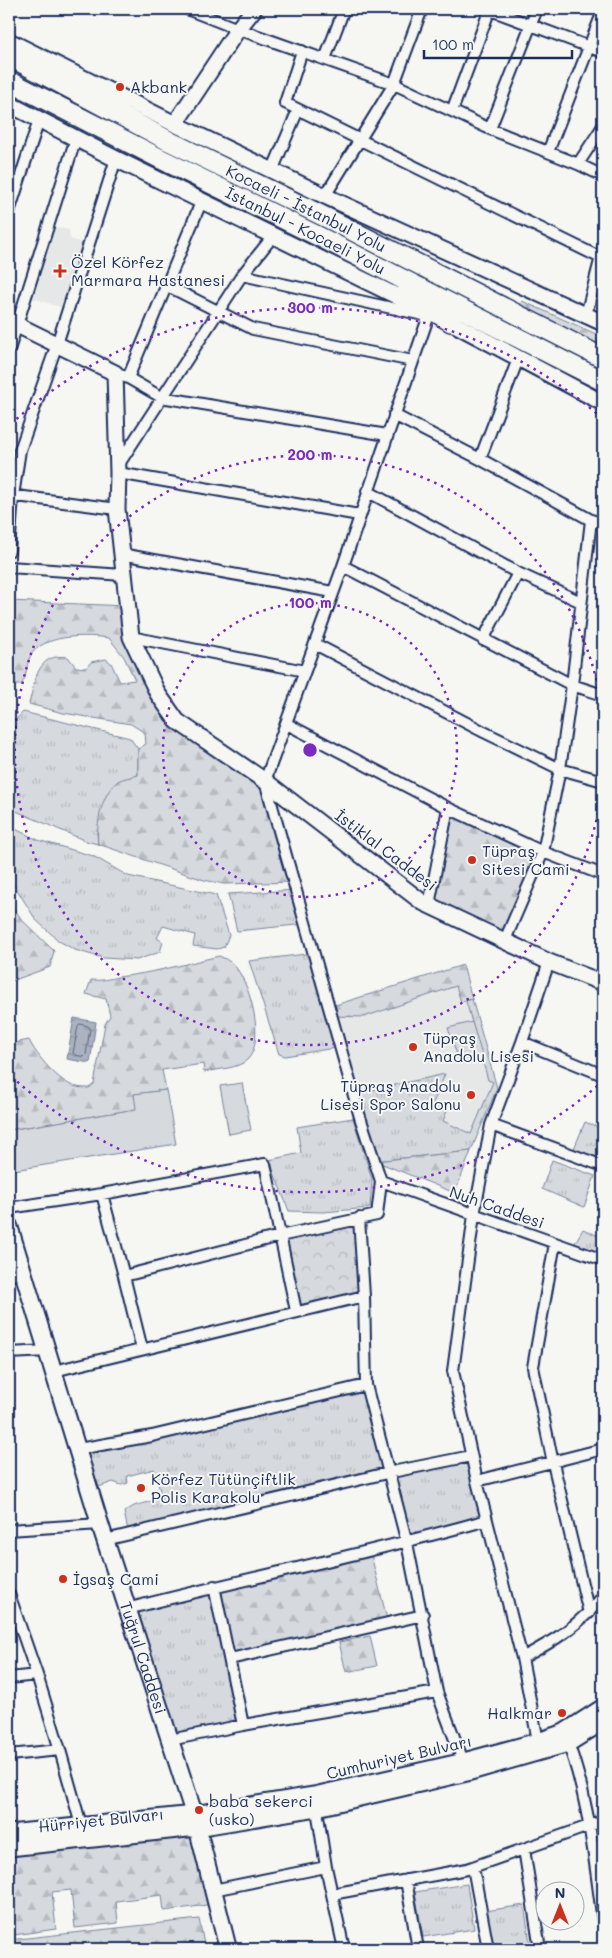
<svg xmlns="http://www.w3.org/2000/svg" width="612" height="1958" font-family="Mali,sans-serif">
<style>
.built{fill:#e6e7e7}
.grass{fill:url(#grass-tufts);stroke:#78849e}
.forest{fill:url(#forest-firs);stroke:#78849e}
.park{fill:url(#park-crowns);stroke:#78849e}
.pitch{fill:#d6d9dd;stroke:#78849e}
.water{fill:url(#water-ripples);stroke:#717e99}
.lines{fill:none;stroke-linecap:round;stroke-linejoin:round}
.shore{stroke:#556385;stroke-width:1}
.street-casing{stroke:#1b2f5e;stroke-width:14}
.secondary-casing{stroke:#1b2f5e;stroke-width:19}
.primary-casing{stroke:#1b2f5e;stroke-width:20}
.highway-casing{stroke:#1b2f5e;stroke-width:22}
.street{stroke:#f6f6f2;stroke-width:10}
.secondary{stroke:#f6f6f2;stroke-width:15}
.primary{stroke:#f6f6f2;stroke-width:16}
.highway{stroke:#f6f6f2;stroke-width:19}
.ring{fill:none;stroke:#7b2cbf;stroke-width:2.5;stroke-dasharray:2.5 5}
.poi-dot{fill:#c8321e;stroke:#f6f6f2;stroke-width:2}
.labels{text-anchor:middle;stroke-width:4;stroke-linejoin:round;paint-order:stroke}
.poi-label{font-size:16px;fill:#1b2f5e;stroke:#f6f6f2;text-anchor:start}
.street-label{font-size:16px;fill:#1b2f5e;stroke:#f6f6f2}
.centre{fill:#7b2cbf;stroke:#f6f6f2;stroke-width:2.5}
.ring-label{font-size:15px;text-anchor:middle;font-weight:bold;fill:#7b2cbf;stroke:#f6f6f2;stroke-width:4;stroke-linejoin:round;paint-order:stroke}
</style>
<defs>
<pattern id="grass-tufts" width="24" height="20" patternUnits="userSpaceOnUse" patternTransform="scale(1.25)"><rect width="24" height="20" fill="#d6d9dd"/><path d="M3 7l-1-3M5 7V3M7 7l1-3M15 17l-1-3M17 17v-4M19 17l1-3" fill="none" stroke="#b7bbc0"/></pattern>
<pattern id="forest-firs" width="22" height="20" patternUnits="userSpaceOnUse" patternTransform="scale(1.25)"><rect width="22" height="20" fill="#d6d9dd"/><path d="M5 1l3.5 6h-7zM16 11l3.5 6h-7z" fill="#b7bbc0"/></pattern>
<pattern id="park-crowns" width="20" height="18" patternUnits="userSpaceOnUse" patternTransform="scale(1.25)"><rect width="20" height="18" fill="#d6d9dd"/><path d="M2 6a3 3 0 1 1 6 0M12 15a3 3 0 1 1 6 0" fill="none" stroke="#b7bbc0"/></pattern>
<pattern id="water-ripples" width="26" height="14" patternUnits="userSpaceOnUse" patternTransform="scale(1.25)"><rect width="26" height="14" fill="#abb2c0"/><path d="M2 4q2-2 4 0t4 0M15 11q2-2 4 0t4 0" fill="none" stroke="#8a919f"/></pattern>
</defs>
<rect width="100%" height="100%" fill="#f6f6f2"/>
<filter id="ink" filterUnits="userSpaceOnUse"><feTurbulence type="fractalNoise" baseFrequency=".02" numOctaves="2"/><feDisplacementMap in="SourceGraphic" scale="10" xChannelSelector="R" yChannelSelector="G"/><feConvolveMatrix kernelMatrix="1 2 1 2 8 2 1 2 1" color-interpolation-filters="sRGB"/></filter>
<g filter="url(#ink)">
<path class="built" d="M55 227 69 230 70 239 86 244 66 309 33 298Z
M463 965 497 1088 471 1151 375 1161 329 1007Z"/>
<path class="grass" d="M23 712 130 738 138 749V775L119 781 97 833 98 844 86 841 9 808V727Z
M9 826 38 840 93 856 128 876 216 895 229 935 224 947 217 949 193 946 195 935 163 926 157 938 163 942 160 952 137 960 103 958 75 950 59 941 36 920 9 877Z
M296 890 306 924 237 931 228 894Z
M314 953 341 1047 285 1056 279 1054 249 961Z
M472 999 497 1088 471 1151 375 1161 354 1094 445 1074 433 1103 448 1108 443 1121 471 1134 493 1082 488 1080 466 1001Z
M353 1118 372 1179 370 1208 323 1212 289 1211 269 1160 301 1153 297 1127Z
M585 1122 603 1129V1148L598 1159 573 1151Z
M552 1160 595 1176 584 1207 542 1189Z
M583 1229 603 1238 597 1254 573 1246Z
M366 1385 387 1473 471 1456 487 1520 407 1543 387 1474 129 1535 124 1512 134 1506 162 1498 154 1469 127 1476 128 1483 121 1485 113 1482 96 1488 85 1448Z
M214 1586 243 1725 170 1740 127 1609Z
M467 1884 474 1929 423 1937 415 1892Z
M524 1905 531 1949H492L486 1911Z"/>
<path class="forest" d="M522 301 603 337V352L517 311Z
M9 601 127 606 131 637 177 721 265 781 294 882 224 884 204 880 98 844C96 824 101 794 118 781 123 778 132 777 138 775V749L146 744 145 733 131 724 63 713 29 704C35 681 37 652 68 657L76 667 86 668 91 662 106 659 111 663 120 682 135 680 124 657 109 638C88 635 49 634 33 652 25 662 28 676 21 685H16L9 673Z
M448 808 543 852 505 940 429 905Z
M9 901 22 920 54 951 50 967 9 982Z
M219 956C225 958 233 963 237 969 251 988 265 1040 248 1059 239 1069 217 1069 204 1072L203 1064 162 1070 166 1090 135 1094 137 1109 9 1130V1044L29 1040C36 1055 60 1084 77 1087 81 1088 85 1088 89 1088L94 1084 105 1024 110 1016 106 999 86 994 91 980C102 981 109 979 118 977 153 973 185 964 219 956Z
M463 965 472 999 461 1002 456 986 364 1017 332 1016 329 1007Z
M471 1151 455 1193 375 1161Z
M370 1551 388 1623 230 1659 214 1586Z
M370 1636 377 1666 346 1672 339 1642Z
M193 1836 207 1905 164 1911 162 1895 116 1901 118 1923 75 1928 71 1890 52 1892 56 1929 14 1935 9 1898V1857Z
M199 1919 205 1949H9V1940Z"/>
<path class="park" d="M359 1218 364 1296 296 1311 280 1236Z"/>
<path class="pitch" d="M472 1022 483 1058 460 1064 448 1028Z
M242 1083 251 1130 229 1134 220 1086Z
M166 1090 176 1144 14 1170 9 1130 136 1109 134 1094Z"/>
<path class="water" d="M74 1018 96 1022 90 1063 67 1059Z"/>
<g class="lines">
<path class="shore" d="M80 1024 88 1026 90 1028 86 1055 84 1057 75 1055 73 1053 78 1026Z"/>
<g class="street-casing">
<path id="street" d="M187 9 238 29 394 84 490 129 578 164 603 176
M488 9 603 52
M302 51 285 103 601 258
M325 59 344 9
M452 111 490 9
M490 129 537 9
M548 152 603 11
M578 164 603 126
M272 171 298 110
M325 196 394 84 422 9
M9 212 39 120
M242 275 428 316
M166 285 253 329 413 361
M586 315 603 249
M9 350 76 138
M115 373 128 378 161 397 387 435
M128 378 202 200
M394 415 480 459 591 520 603 523
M480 459 518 359
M119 464 242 275 274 235
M118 473 359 515
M367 491 518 573 581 602
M9 495 117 509
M9 551 13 496 20 450 57 344 116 159
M121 554 333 592
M343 566 572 685 603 695
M9 567 123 575
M131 637 305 671
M483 640 518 573
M315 644 484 732 560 769 603 781
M287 724 448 808 543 852 603 875
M429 905 448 808
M505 940 543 852 560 769 572 685 591 520
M522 1042 603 1075
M491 1125 603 1166
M381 1181 603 1260
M102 1194 124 1276 142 1349
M9 1208 102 1194 265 1164 296 1311
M555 1243 533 1367 553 1463 589 1613
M9 1275 24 1274
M124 1276 280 1236 377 1215 381 1181 360 1117 265 781 343 566 430 312
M9 1353 48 1351
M54 1371 364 1296
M78 1449 152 1436 366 1385
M477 1481 603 1449
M9 1530 100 1524
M105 1540 387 1473 471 1456
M214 1586 243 1725
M9 1594 37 1675 60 1750 81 1825
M127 1609C247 1578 368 1554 487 1520
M522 1658C554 1641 580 1625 603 1596
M230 1659 423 1615
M9 1678 37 1675
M437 1692 465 1766
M566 1738C589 1796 594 1860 603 1921
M170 1740 243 1725 437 1692 407 1543 366 1385 364 1296 359 1218
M538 1741 522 1658 477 1481 453 1371 474 1215 491 1125 522 1042 549 962
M9 1755 60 1750
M316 1803 326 1867 344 1949
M524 1849 540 1949
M473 1867 488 1949
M406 1880 418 1949
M213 1890 326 1867
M332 1894 467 1869 603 1821"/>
</g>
<g class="secondary-casing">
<path id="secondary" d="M9 41 175 124 325 196 603 323
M9 104 116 159 415 305
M175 124 238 29 254 9
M441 317 603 403
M9 321 115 373 118 473 117 509 131 637 158 694 177 721 265 781 422 902 549 962 603 983
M9 1833 194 1814 314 1795 464 1761 538 1741 564 1732 603 1707
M9 1848 197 1828 317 1808 467 1773 568 1744 603 1722"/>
</g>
<g class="primary-casing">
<g id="primary">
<path id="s1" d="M9 1226 100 1524 194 1814 228 1949"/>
</g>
</g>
<g class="highway-casing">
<g id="highway">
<path id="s2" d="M9 56 169 141 331 220 603 358"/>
<path id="s3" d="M9 81 157 157 324 239 603 381"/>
<path d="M406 293 451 322"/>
</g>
</g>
<use href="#street" class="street"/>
<use href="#secondary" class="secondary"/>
<use href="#primary" class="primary"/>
<use href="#highway" class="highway"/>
</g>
</g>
<g class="ring">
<circle cx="310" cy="750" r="147"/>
<path d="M603 783A295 295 0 1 1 603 717"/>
<path d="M603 1081A442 442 0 0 1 11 1076M11 424A442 442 0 0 1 603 419"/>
</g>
<g class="poi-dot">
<circle cx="120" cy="87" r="5"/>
<path d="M57.5 263.5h5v5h5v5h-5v5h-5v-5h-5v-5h5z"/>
<circle cx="472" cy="860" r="5"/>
<circle cx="413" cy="1047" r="5"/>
<circle cx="471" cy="1095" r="5"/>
<circle cx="141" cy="1488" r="5"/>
<circle cx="63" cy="1579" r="5"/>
<circle cx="562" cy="1713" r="5"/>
<circle cx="199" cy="1810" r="5"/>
</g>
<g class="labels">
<g class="poi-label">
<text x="130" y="93">Akbank</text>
<text x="71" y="268">Özel Körfez<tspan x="71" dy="18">Marmara Hastanesi</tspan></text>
<text x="482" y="857">Tüpraş<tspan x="482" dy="18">Sitesi Cami</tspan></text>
<text x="423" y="1044">Tüpraş<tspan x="423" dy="18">Anadolu Lisesi</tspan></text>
<text x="461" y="1092" text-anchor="end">Tüpraş Anadolu<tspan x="461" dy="18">Lisesi Spor Salonu</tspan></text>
<text x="151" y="1485">Körfez Tütünçiftlik<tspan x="151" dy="18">Polis Karakolu</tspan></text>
<text x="73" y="1585">İgsaş Cami</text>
<text x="552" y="1719" text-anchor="end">Halkmar</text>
<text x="209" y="1807">baba sekerci<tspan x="209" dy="18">(usko)</tspan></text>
</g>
<g class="street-label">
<text dy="6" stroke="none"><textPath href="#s2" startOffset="334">Kocaeli - İstanbul Yolu</textPath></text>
<text dy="6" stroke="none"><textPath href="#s3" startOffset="332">İstanbul - Kocaeli Yolu</textPath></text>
<text transform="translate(386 850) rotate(37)" y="6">İstiklal Caddesi</text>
<text transform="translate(497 1207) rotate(19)" y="6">Nuh Caddesi</text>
<text dy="6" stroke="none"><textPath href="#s1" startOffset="452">Tuğrul Caddesi</textPath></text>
<text transform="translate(399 1757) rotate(-13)" y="6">Cumhuriyet Bulvarı</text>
<text transform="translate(101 1820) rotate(-6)" y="6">Hürriyet Bulvarı</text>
</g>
</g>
<circle cx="310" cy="750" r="8" class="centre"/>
<g class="ring-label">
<text x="310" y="313">300 m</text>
<text x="310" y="460">200 m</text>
<text x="310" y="608">100 m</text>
</g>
<rect width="612" height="1958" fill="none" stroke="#f6f6f2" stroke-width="30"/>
<rect x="15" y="15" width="582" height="1928" fill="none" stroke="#1b2f5e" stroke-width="2" filter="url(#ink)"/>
<g transform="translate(560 1906)"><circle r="24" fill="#f6f6f2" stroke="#9ea6b7"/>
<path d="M0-4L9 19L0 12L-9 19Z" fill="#c8321e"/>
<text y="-8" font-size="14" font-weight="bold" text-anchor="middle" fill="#1b2f5e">N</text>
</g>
<path d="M424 50v8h148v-8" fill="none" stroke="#1b2f5e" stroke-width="2.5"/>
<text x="432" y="50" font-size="15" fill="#1b2f5e" stroke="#f6f6f2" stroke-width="4" paint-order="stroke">100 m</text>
</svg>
